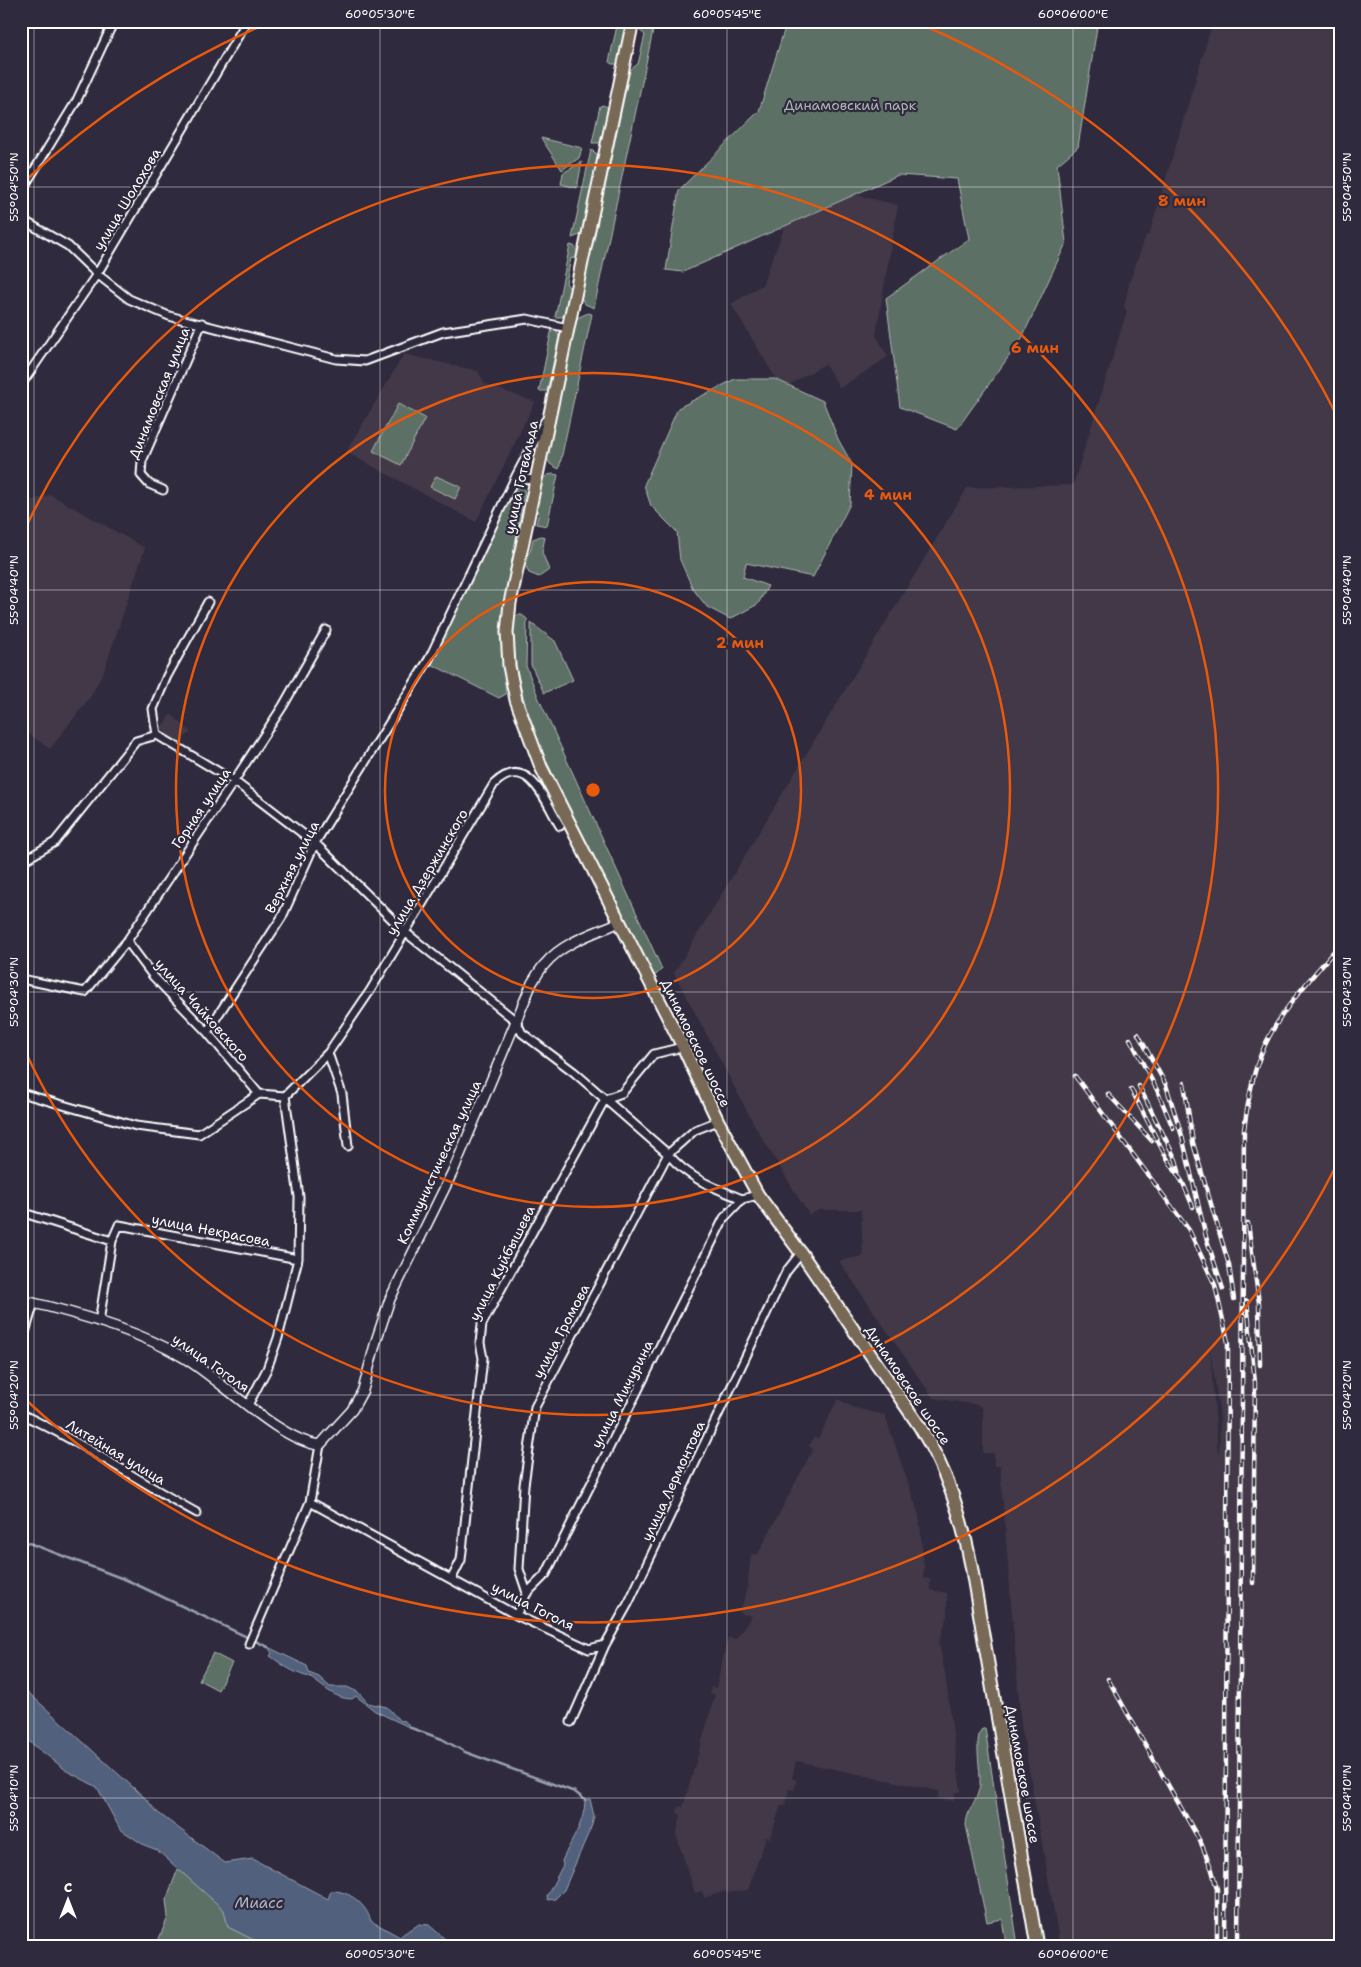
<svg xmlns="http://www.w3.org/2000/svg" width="1361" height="1967" font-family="'Shantell Sans',sans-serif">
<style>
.built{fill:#423947;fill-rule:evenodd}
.green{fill:#5d6f66;stroke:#aeb7b2}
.water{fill:#51617b;stroke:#97a0b0}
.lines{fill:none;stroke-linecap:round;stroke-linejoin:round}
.stream{stroke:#97a0b0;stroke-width:2.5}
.minor-casing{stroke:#fff;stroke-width:11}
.tertiary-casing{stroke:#fff;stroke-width:12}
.primary-casing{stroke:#fff;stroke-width:15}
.minor{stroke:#2f2a3d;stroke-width:7}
.tertiary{stroke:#2f2a3d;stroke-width:9}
.primary{stroke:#776954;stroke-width:11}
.rail-casing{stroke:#fff;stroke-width:4.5}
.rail{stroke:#2f2a3d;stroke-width:2.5;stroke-dasharray:8;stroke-linecap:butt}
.ticks{fill:none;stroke:#fff;stroke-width:1;stroke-opacity:0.45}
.ring{fill:none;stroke:#e8590c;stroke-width:2.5}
.labels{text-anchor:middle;stroke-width:4.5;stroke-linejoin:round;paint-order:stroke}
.park-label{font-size:14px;fill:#aeb7b2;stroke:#2f2a3d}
.street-label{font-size:14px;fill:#fff;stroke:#2f2a3d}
.water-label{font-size:15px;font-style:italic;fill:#b1b8c4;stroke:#2f2a3d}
.centre{fill:#e8590c;stroke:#2f2a3d;stroke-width:2.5}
.ring-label{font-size:15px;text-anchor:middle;font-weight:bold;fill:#e8590c;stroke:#2f2a3d;stroke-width:4.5;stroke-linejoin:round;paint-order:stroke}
.neatline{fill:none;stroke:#fff;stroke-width:2}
.ticks-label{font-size:12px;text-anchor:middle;fill:#fff}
</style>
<rect width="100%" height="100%" fill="#2f2a3d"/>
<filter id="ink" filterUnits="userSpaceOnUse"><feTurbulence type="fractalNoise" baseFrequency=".02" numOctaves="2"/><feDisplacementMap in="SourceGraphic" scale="10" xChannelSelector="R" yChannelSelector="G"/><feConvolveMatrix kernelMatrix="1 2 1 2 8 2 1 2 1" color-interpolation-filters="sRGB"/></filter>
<g filter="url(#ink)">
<path class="built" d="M1213 21H1340V1946H1060L1021 1725 1000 1466H994V1453H983V1409L979 1405 933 1398 839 1261 863 1256 861 1210H819L809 1215 755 1126 674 973 967 488 1073 485 1127 311 1124 308 1129 283 1146 235H1149ZM1210 1348 1220 1417 1219 1452H1218Z
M802 182 898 205 876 335 888 357 840 388 825 364 782 389 731 304 762 285Z
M404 354 478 371 485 384 535 402 476 522 346 452Z
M51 495 145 548 104 671 91 696 50 749 21 728V503Z
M171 714 191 732 179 742 168 735 161 728Z
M838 1399 854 1408 885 1415 919 1515 924 1568 923 1578 930 1579V1590L947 1593V1616L939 1644 945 1673 961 1792H955L954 1801 938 1798 939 1791 796 1761 792 1778 797 1780 794 1790 789 1789 785 1806 781 1805 770 1838 766 1837 748 1890 727 1893 726 1891 704 1898 702 1891 695 1893 676 1835 681 1815 677 1813 679 1806 683 1807 715 1695 710 1693 711 1687 716 1688 728 1637 736 1639 752 1616 740 1613 747 1588 751 1554H758L813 1449 809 1446 814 1437 818 1439Z"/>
<path class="green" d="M618 21H627L618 64H612L609 62Z
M640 21H655L594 308 585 304 581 298 630 70 638 64 645 35 638 29Z
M787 21H1098L1078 147 1057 165 1066 243 1022 338 957 429 900 407 886 298 969 239 957 179 898 175 683 272 666 270 679 190 759 111Z
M603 105 609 108 602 141 599 143H592L600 106Z
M541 138 582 148 579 158 562 170Z
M591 150 596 153 598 157 583 229 580 235 572 238Z
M582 162 577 188 561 184 563 173Z
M570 245 574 246 577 250 576 259 571 258 566 283 570 289 564 315 562 317H555Z
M588 313 592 314 559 469 550 464 547 458 577 318Z
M552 328H556L559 337 547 391H539Z
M735 379H775L823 401 838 439 852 464 850 504 813 577 746 563 743 577 768 586 758 604 730 619 707 607 693 589 680 560 677 532 651 506 644 485 678 408Z
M398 404 425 418 401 465 373 451Z
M553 474 558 475 547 526 536 524 539 512 536 507 542 479 548 475Z
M436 476 461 487 455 499 430 487Z
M518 486 523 487 525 492 504 601 500 631 506 694 499 698 431 664 514 489Z
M541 536 545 537 542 552 549 570 539 577 529 573 524 563 526 555 530 552 533 539Z
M517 615H522L527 619 526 666 539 699 662 969 656 975H651C628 928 605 882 582 835 552 774 518 709 513 640 513 632 511 622 517 615Z
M531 623 555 641 573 680 544 693 531 665Z
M213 1653 232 1663 218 1690 199 1680Z
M985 1728 1018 1946H1000L1006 1944 1002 1919 987 1922 966 1825C966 1811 978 1800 980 1785 981 1770 974 1742 981 1730Z
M178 1869 224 1910 228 1927 266 1946H156L168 1917 166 1900Z"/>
<path class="water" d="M268 1647 307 1666 309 1673 319 1677 330 1687H347L358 1692 368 1703 387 1707 400 1721 404 1720 411 1728 375 1711 356 1696 352 1699C335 1699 324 1687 311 1678 308 1676 304 1676 300 1674 289 1670 280 1663 270 1656L272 1653Z
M21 1686 145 1798 157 1812 225 1863 253 1859 328 1899 331 1891C349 1890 366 1904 371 1921L400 1937C405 1931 412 1930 419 1924L429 1925 445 1939 446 1946H266L228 1927 224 1910 157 1850 144 1845 120 1829 97 1787 67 1771 21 1735Z
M590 1799 594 1816 592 1825 564 1890 555 1899 548 1900 547 1896 563 1865 562 1861C571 1840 585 1823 585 1800Z"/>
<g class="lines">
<path class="stream" d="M21 1540 129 1581 268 1647
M411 1728 442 1739 465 1752 575 1792 585 1800"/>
<g class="minor-casing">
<path id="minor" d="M21 192 77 100 114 21
M21 219 68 246 97 274 129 299 169 316 336 359 365 361 443 332 527 319 568 328
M21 385 97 274 247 21
M516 476 535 481
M163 490 149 484 141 475 142 461 202 323
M208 602 167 676 153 709 157 735 234 781 315 843 405 932 516 1021 522 1033 574 1072 668 1154C689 1179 713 1187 742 1199
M21 862 55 842 136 741 157 735
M127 941 153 976 207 1032 259 1094
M21 979 85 992 127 941 234 781 283 706 326 630
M207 1032 282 917 315 843 429 659 516 476 545 421
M328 1053 342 1094 348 1146
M21 1093 136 1126 199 1134 259 1094 285 1096
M21 1212 112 1241
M99 1322 112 1241 119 1225 298 1259
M21 1345 34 1303
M248 1405 267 1369 278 1338 298 1259 299 1197 285 1096 328 1053 370 991 494 784C528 752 545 801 560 826
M21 1414C82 1442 138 1481 197 1513
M310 1502 320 1445
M452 1578 461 1560 483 1358 480 1343 482 1324 605 1099 622 1093 654 1054 683 1047
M527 1593 519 1569 524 1485 535 1407 668 1154 695 1130 718 1121
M516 1615 527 1593 546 1574 724 1218 742 1199 758 1195
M249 1644 310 1502 516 1615 589 1649 605 1645
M571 1722 605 1645 629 1602 786 1272 801 1253"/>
</g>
<g class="tertiary-casing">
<path id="tertiary" d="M21 1300C73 1312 137 1330 183 1357 221 1379 279 1441 320 1445L352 1410 363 1390 376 1341 390 1299 454 1169 532 983C536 977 540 969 545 964 563 942 595 933 620 922"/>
</g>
<g class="primary-casing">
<path id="primary" d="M633 21 510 603 507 632 509 666 516 700 541 767 683 1047 718 1121 758 1195 801 1253 920 1427C947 1471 961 1514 971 1565L1037 1946"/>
</g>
<use href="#minor" class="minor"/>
<use href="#tertiary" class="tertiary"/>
<use href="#primary" class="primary"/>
<g class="rail-casing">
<path id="rail" d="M1138 1034 1166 1085 1182 1136 1206 1237 1223 1289
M1130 1039 1157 1090 1173 1128
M1075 1076 1189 1230 1215 1285 1228 1342 1225 1946
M1184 1083 1193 1143 1229 1265 1234 1299
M1139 1086 1176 1160 1179 1171
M1131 1089 1165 1155 1183 1183 1193 1207
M1108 1094 1152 1141
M1248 1223 1259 1303 1260 1365
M1247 1301 1255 1383 1253 1583
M1108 1679 1201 1843 1212 1870 1217 1889V1946
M1238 1946 1244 1130C1247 1108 1250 1086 1257 1065 1272 1018 1309 981 1340 944"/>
</g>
<use href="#rail" class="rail"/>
</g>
</g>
<path class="ticks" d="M34 21V1946M380 21V1946M727 21V1946M1073 21V1946M21 187H1340M21 590H1340M21 992H1340M21 1395H1340M21 1798H1340"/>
<g class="ring">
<circle cx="593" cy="790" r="208"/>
<circle cx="593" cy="790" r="417"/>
<path d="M22 536A625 625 0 1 1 22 1044"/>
<path d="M1338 1162A833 833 0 0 1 25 1399M25 181A833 833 0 0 1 268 23M918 23A833 833 0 0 1 1338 418"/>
</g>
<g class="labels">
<g class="park-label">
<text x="850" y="110">Динамовский парк</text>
</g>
<g class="street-label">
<text transform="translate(127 199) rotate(-59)" y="5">улица Шолохова</text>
<text transform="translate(159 393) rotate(-68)" y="5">Динамовская улица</text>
<text transform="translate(521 477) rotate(-78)" y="5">улица Готвальда</text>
<text transform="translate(201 808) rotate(-56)" y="5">Горная улица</text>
<text transform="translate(292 867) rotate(-63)" y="5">Верхняя улица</text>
<text transform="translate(427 872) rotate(-59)" y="5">улица Дзержинского</text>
<text transform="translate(202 1010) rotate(48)" y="5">улица Чайковского</text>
<text transform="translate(696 1043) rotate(64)" y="5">Динамовское шоссе</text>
<text transform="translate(439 1162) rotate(-65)" y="5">Коммунистическая улица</text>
<text transform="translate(211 1230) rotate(11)" y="5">улица Некрасова</text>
<text transform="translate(502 1263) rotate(-63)" y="5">улица Куйбышева</text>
<text transform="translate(561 1331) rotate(-62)" y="5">улица Громова</text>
<text transform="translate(211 1363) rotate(35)" y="5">улица Гоголя</text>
<text transform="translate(908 1385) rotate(56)" y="5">Динамовское шоссе</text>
<text transform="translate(622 1394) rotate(-63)" y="5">улица Мичурина</text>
<text transform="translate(116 1452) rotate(31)" y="5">Литейная улица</text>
<text transform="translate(673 1481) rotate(-65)" y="5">улица Лермонтова</text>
<text transform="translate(533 1606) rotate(27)" y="5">улица Гоголя</text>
<text transform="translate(1023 1774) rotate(80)" y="5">Динамовское шоссе</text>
</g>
<g class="water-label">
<text x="259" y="1908">Миасс</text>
</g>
</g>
<circle cx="593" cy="790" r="8" class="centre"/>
<g class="ring-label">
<text x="1182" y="206">8 мин</text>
<text x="1035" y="353">6 мин</text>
<text x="888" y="500">4 мин</text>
<text x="740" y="648">2 мин</text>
</g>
<rect width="1361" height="1967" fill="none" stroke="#2f2a3d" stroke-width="55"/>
<g transform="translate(68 1900)" stroke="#2f2a3d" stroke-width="4" paint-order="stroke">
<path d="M0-4L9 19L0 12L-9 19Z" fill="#ffffff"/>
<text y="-8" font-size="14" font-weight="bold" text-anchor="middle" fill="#ffffff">С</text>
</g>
<rect x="28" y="28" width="1306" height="1912" class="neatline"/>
<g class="ticks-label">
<text x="380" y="18">60°05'30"E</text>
<text x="727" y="18">60°05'45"E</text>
<text x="1073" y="18">60°06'00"E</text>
<text transform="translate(14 187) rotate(-90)" y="4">55°04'50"N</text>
<text transform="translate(1347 187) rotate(-90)" y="4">55°04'50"N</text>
<text transform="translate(14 590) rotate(-90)" y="4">55°04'40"N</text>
<text transform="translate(1347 590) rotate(-90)" y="4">55°04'40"N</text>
<text transform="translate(14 992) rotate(-90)" y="4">55°04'30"N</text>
<text transform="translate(1347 992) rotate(-90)" y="4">55°04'30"N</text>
<text transform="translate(14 1395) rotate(-90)" y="4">55°04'20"N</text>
<text transform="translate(1347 1395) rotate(-90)" y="4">55°04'20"N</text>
<text transform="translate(14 1798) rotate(-90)" y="4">55°04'10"N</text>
<text transform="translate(1347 1798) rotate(-90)" y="4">55°04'10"N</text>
<text x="380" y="1958">60°05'30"E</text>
<text x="727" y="1958">60°05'45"E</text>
<text x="1073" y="1958">60°06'00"E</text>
</g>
</svg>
